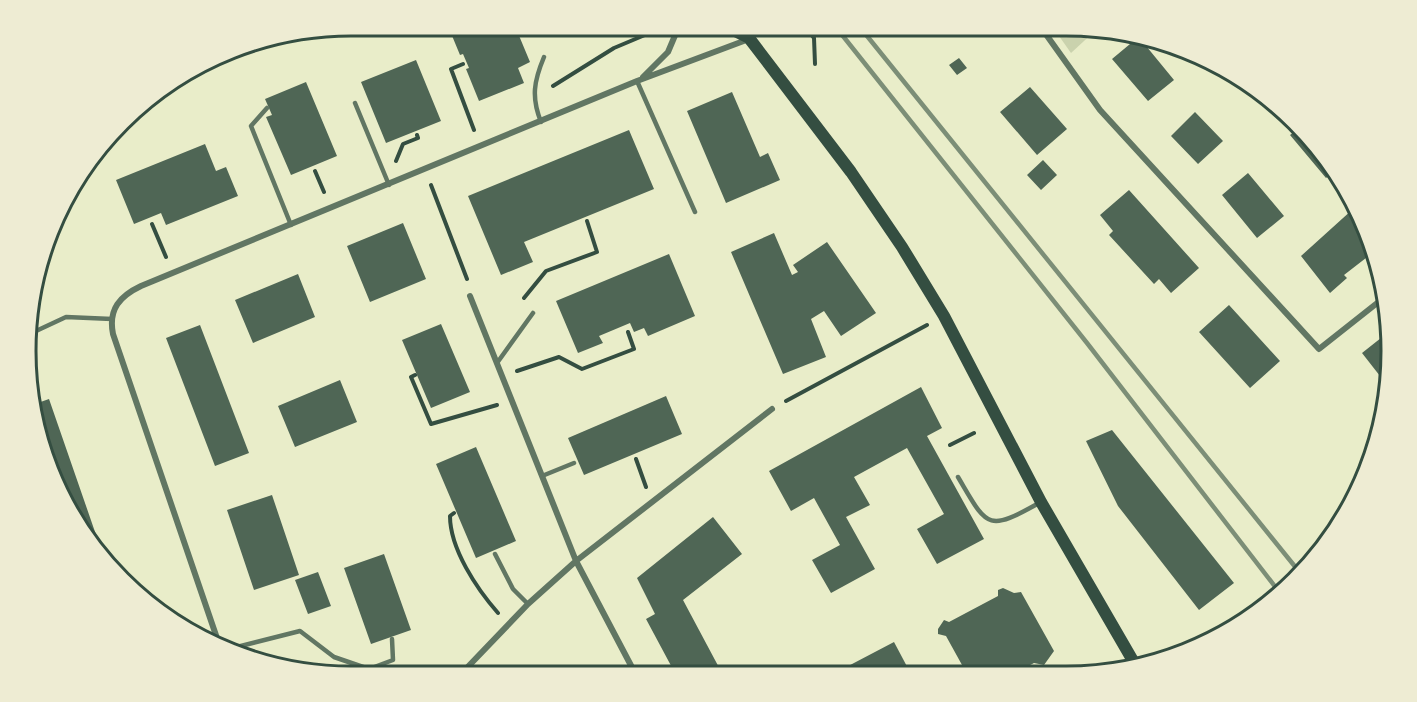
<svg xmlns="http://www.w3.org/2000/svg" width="1417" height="702" font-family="Literata,serif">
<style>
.green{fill:#cad2ad}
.building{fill:#4f6655}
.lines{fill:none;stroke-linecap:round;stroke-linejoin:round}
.path{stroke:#344e41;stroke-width:4}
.service{stroke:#617663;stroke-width:4.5}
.minor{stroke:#617663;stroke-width:6}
.secondary{stroke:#344e41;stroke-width:12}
.rail{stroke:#7c8e77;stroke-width:4.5}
.rim{fill:none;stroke:#344e41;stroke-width:3}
</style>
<rect width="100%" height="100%" fill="#e9edc9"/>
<path class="green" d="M1052 26H1087L1097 29 1071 53Z"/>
<path class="building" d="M448 26H515L530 62 518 68 524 83 479 101 466 69 469 68 463 54 460 55Z
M932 26H959L937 37Z
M1136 39 1142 41 1174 80 1148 101 1112 59Z
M959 58 967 68 957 75 949 65Z
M416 60 441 121 386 143 361 82Z
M306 82 337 156 291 175 266 117 272 115 265 99Z
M1030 87 1067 129 1037 155 1000 112Z
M732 92 760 157 768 153 780 180 726 203 687 111Z
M1195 112 1223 141 1198 164 1171 136Z
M1299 128 1310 136 1332 173 1326 178 1290 135Z
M629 130 654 189 524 242 533 262 501 275 468 196Z
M205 144 216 171 226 167 238 196 166 225 161 213 134 224 116 180Z
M1043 160 1057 175 1041 190 1027 175Z
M1248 173 1284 216 1257 238 1222 195Z
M1129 190 1199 268 1171 293 1159 279 1154 284 1109 235 1113 231 1100 215Z
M1353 209 1375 251 1344 275 1347 278 1330 293 1301 256Z
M403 223 426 279 370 302 347 246Z
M774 233 792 275 798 272 793 265 827 242 876 313 841 336 824 311 811 319 826 357 783 374 731 252Z
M669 254 695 316 648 336 644 328 634 332 630 323 599 336 603 343 578 353 556 301Z
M298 274 315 317 253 343 235 300Z
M1229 305 1280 361 1250 388 1199 332Z
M441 324 470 392 431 408 402 340Z
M200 325 249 453 215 466 166 338Z
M1386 334 1391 372 1387 385 1362 353Z
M340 380 357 422 295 447 278 406Z
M921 387 942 428 927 436 984 539 937 564 917 529 944 514 907 448 854 477 870 505 846 517 875 569 831 593 812 560 840 545 814 498 791 511 769 471Z
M666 396 682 434 584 475 568 438Z
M49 399 103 555H102L59 495 32 405Z
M1112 430 1234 583 1199 610 1118 506 1086 441Z
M476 447 516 541 476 558 436 464Z
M272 495 299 575 254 590 227 510Z
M713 517 742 554 683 600 723 675H676L646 619 655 614 637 578Z
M384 554 411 630 371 644 344 568Z
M318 572 331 606 308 614 295 580Z
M1003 588 1014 593 1021 592 1054 651 1044 665 1034 663 1013 674H967L946 636 938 634V629L944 620 949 622 998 596V590Z
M1238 617 1243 624 1199 647 1198 645Z
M894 642 911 674H833Z"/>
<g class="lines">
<path class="path" d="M805 26 814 38 815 64
M648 33V26
M463 64 451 69 474 130
M553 86 614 48 652 32
M396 161 403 144 418 138 417 135
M315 171 324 192
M431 185 467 279
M152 224 166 257
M524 298 546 271 597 252 587 221
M517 371 559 357 582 369 634 349 628 332
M415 375 411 377 431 424 497 405
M786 401 927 325
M950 445 974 433
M636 459 646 487
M454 513 450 516C450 549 477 589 498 613"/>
<path class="service" d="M637 81 695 212
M355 103 389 185
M267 108 251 126 291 225
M541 122C531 97 534 81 544 57
M36 331 66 317 112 319
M497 363 533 313
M542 476 574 463
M958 477C987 526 986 533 1039 503
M495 554 513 589 528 604
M229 649 300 631 334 657 369 669 393 660 392 639
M662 675 666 673"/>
<path class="minor" d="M1040 26 1100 110 1319 349 1381 300
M643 77 668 52 679 26
M470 296 576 561 636 675
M220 647 113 334C108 309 120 296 141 286L637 81 749 39
M460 675 528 604 576 561 772 409"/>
<path class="secondary" d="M725 26 749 38
M744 26 749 38 851 172 902 247 944 316 1041 502 1136 666"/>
<path class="rail" d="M835 26 1087 343 1280 593
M859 26 1301 574"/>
</g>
<path d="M0 0H1417V702H0ZM351 36H1066A315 315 0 0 1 1381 351V351A315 315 0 0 1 1066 666H351A315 315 0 0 1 36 351V351A315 315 0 0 1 351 36Z" fill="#eeecd3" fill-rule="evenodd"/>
<path class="rim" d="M351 36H1066A315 315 0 0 1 1381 351V351A315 315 0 0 1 1066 666H351A315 315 0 0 1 36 351V351A315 315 0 0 1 351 36Z"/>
</svg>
